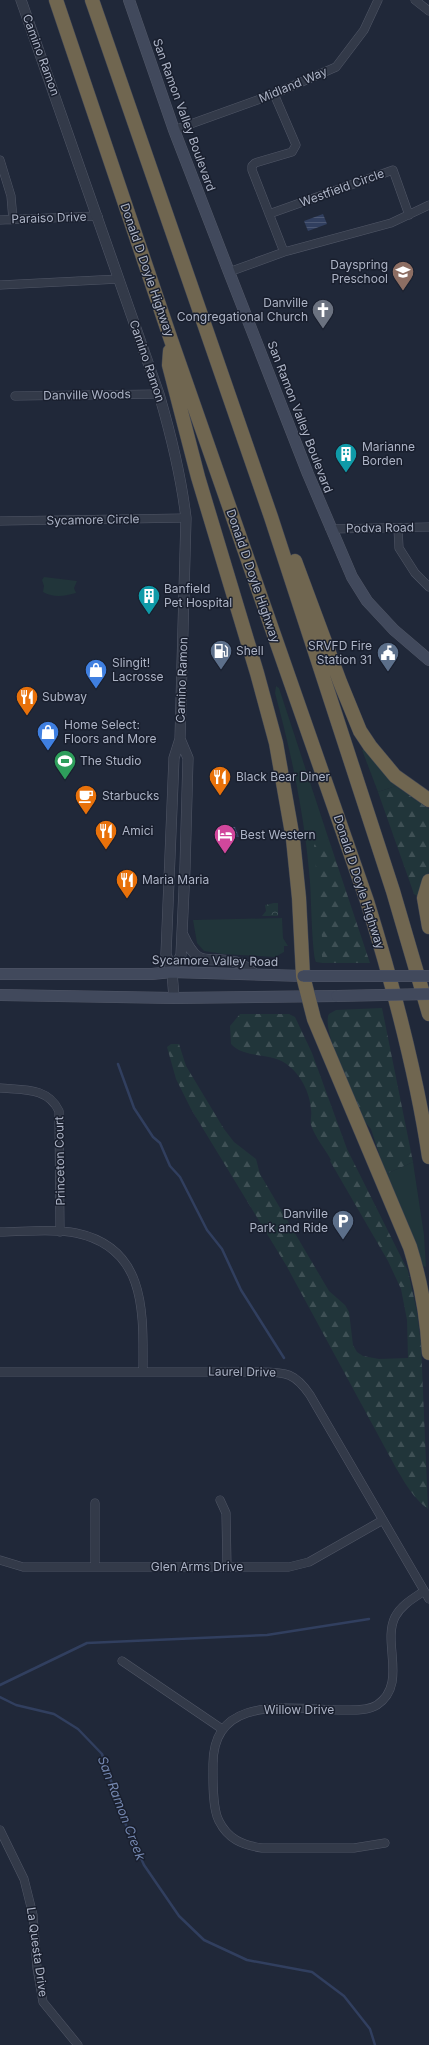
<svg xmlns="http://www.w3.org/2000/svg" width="429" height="2045" font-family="Inter,sans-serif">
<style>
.grass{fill:#21353a}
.forest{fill:url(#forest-firs)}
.park{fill:url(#park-crowns)}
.water{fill:url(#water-rules)}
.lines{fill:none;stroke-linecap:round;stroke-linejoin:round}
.stream{stroke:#313f5f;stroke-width:2.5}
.minor-casing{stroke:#515767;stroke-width:9}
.tertiary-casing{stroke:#515767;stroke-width:11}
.secondary-casing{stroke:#515767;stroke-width:12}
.motorway-casing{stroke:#3e4454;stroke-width:15}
.minor{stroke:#333a49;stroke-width:8}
.tertiary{stroke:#333a49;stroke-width:10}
.secondary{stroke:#41495c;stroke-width:11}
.motorway{stroke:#706650;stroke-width:14}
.secondary-bridge-casing{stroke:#515767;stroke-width:12;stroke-linecap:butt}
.secondary-bridge{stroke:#41495c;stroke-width:11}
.labels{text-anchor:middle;stroke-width:3;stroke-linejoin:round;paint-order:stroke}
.street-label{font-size:12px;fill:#adb4c6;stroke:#191f2e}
.poi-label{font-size:12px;fill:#adb4c6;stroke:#191f2e;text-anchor:start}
.water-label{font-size:13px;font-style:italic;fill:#7487b0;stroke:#191f2e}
</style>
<defs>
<pattern id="forest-firs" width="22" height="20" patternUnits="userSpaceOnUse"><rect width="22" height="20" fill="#21353a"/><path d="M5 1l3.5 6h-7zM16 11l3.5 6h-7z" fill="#3f5055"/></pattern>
<pattern id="park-crowns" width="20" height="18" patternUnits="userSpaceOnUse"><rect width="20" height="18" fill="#21353a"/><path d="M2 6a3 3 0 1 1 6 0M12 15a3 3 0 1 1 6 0" fill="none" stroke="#3f5055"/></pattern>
<pattern id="water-rules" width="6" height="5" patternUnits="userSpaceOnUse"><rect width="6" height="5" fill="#313f5f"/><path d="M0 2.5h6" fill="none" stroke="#4c5874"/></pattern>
</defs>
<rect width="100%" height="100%" fill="#202839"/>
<path class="grass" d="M44 577 77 581 74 588 76 593C66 596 53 598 43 592L44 586 42 580Z
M276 686 279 688 329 840 327 839 322 963 316 962C312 956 311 895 310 883 305 818 292 756 275 693Z
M364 749 396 786 378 792 362 750Z
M282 918 283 938 288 946H284V952L275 957 223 954 204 951 197 943 193 920Z
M413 1162 424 1235 426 1267 423 1266 414 1239 386 1174Z"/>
<path class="forest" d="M396 786 429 809V872L417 896 414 894 378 792Z
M327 839 329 840 370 963H322V938L314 845 321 840Z
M382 1008 413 1162 386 1174 371 1129 364 1121C357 1103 320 1029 329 1014L336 1010Z
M240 1014H289L295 1017 312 1053 347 1149 408 1271 417 1312 421 1344 428 1509C413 1498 405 1483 396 1468L286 1265 191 1109 176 1079 167 1047 171 1044H179L186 1066 224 1129 234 1142 256 1159 260 1174 329 1291 345 1305 349 1312 353 1345 357 1352 363 1356 379 1359 408 1358 407 1320 401 1289 388 1261 330 1161 331 1160C325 1149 315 1137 311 1125 310 1121 312 1115 311 1110 310 1092 300 1073 285 1063 269 1052 245 1059 231 1044L230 1026Z"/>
<path class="park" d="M274 903H278V916H262L266 911 265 905Z"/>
<path class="water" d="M323 214 327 224 308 231 304 221Z
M229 827H235L239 837H235L230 832Z"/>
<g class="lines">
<path class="stream" d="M118 1064 134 1108 153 1137 160 1143 170 1166 180 1177 207 1230 222 1249 241 1290 284 1358
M0 1685 87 1643 267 1635 369 1619
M0 1697 16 1705 54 1714 78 1729 102 1754 126 1825 144 1865 179 1916 204 1940 247 1960 312 1972 344 1996 370 2029 375 2045"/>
<g class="minor-casing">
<path id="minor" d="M415 0 429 11
M274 94 296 145 292 152 255 163 252 166V170L284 252
M174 130 274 94 336 67 364 30 378 0
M0 160 11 196 13 220
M269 214 393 170 409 215
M0 220 98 216
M229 272 284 252 391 223 429 205
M0 285 119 279
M15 396 159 394
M0 521 186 518
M398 528 399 548 415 573 429 587
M330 529 429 527
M0 1088C23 1090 48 1087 59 1111L60 1232
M0 1232C24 1232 52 1228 76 1233 148 1248 143 1315 143 1372
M0 1372H261C286 1372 295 1373 310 1395L429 1599
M220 1500 226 1513 227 1567
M95 1503V1566
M0 1560 23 1567H289L309 1562 383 1520
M122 1661 222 1729
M0 1830 24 1879 33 1915 37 1968 43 2002 78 2045
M385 1843 354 1848H262C242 1845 228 1839 219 1821 212 1808 213 1779 213 1764 213 1692 293 1710 342 1710 353 1710 368 1711 377 1705 408 1684 382 1643 395 1617 401 1605 414 1598 424 1591"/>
</g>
<g class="tertiary-casing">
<path id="tertiary" d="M21 0 159 394C171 435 181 475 186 518L180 739 174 758 166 954 172 972 174 998
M183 935C200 972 207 954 236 962 242 963 249 970 255 974
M172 972 181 955 185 868 188 758 180 739"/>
</g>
<g class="secondary-casing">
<path id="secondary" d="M129 0 174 130 229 272 308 474 352 577 367 601 394 630 429 660
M0 974H152L172 972 303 976
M0 995 174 998 337 996"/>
</g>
<g class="motorway-casing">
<path id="motorway" d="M56 0 171 340 367 901C393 985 416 1070 429 1157
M92 0 271 517 393 891 429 1014
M170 351 169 365 198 477 257 673 276 743 293 839 299 898 303 976 314 1019 410 1247C421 1282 427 1317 429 1353
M295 561 340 682 360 731 370 746 395 776 429 800
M429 881 424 898 429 927"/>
</g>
<use href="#minor" class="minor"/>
<use href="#tertiary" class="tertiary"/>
<use href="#secondary" class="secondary"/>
<use href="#motorway" class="motorway"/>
<g class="secondary-bridge-casing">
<path id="secondary-bridge" d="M303 976H429
M337 996 429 994"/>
</g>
<use href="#secondary-bridge" class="secondary-bridge"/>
</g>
<defs>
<g id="school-pin" transform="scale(1.15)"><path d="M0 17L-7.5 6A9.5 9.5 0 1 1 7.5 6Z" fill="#8d6e63" stroke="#191f2e"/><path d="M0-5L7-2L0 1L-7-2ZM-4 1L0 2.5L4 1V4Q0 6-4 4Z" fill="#fff"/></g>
<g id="church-pin" transform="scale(1.15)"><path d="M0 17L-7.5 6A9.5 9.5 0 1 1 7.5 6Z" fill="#6b7280" stroke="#191f2e"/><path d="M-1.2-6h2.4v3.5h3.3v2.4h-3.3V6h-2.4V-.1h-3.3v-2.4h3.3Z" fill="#fff"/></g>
<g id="building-pin" transform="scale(1.15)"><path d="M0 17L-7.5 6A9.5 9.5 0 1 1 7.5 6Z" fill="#0f9aa8" stroke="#191f2e"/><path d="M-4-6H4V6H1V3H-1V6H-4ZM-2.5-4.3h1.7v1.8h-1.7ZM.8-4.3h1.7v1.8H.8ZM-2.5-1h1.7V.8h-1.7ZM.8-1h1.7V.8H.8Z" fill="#fff"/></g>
<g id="fuel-pin" transform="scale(1.15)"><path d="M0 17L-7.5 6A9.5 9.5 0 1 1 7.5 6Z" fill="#5c6f8a" stroke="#191f2e"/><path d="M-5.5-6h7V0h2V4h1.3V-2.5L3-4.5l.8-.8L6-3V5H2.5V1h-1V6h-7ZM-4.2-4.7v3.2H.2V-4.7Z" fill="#fff"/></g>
<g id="civic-pin" transform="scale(1.15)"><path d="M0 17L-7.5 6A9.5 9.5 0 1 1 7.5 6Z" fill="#5c6f8a" stroke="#191f2e"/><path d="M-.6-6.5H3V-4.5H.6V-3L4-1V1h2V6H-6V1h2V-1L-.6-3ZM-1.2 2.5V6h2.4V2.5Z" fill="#fff"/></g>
<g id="shop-pin" transform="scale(1.15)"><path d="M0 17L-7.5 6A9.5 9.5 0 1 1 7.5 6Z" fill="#3f7fe0" stroke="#191f2e"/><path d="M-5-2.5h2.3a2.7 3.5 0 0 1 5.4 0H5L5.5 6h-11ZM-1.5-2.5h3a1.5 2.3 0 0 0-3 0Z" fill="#fff"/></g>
<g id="restaurant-pin" transform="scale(1.15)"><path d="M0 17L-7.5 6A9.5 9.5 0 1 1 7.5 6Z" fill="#e8710a" stroke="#191f2e"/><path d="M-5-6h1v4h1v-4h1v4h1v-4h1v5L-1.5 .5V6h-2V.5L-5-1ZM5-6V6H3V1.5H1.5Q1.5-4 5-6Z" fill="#fff"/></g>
<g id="stadium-pin" transform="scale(1.15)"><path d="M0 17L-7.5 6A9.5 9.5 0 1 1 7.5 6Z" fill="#2e9e5b" stroke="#191f2e"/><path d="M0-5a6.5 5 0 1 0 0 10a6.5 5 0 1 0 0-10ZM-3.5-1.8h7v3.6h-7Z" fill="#fff"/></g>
<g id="cafe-pin" transform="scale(1.15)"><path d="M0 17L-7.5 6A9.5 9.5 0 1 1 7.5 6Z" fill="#e8710a" stroke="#191f2e"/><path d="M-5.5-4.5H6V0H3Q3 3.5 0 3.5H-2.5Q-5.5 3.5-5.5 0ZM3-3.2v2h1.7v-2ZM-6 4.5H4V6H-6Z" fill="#fff"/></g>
<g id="hotel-pin" transform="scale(1.15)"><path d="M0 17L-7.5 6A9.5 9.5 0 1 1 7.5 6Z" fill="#d1479c" stroke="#191f2e"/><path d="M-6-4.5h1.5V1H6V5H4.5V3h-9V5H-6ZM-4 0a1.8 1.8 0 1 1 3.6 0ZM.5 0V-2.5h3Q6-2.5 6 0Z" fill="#fff"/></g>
<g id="parking-pin" transform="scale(1.15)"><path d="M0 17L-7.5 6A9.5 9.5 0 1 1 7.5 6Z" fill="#5c6f8a" stroke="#191f2e"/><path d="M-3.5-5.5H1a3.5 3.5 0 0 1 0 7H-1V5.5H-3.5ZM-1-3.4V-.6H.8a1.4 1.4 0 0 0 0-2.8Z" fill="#fff"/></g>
</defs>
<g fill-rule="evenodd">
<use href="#school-pin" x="403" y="272"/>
<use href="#church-pin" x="323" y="310"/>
<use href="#building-pin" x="346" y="454"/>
<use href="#building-pin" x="149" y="596"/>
<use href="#fuel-pin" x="221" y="651"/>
<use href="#civic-pin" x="388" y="653"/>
<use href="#shop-pin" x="96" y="670"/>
<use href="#restaurant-pin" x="27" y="697"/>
<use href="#shop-pin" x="48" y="732"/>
<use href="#stadium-pin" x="65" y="761"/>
<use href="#restaurant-pin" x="220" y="777"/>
<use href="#cafe-pin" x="86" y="796"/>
<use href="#restaurant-pin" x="106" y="831"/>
<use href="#hotel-pin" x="225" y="835"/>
<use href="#restaurant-pin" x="127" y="880"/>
<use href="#parking-pin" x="343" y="1221"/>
</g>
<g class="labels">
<g class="street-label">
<text transform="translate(41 55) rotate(70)" y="4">Camino Ramon</text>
<text transform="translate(293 85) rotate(-23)" y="4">Midland Way</text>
<text transform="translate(184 115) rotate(70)" y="4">San Ramon Valley Boulevard</text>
<text transform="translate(342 188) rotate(-20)" y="4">Westfield Circle</text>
<text transform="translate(49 218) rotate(-2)" y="4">Paraiso Drive</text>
<text transform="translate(147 270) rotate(71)" y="4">Donald D Doyle Highway</text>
<text transform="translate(147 361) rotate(71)" y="4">Camino Ramon</text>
<text transform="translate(87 395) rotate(-1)" y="4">Danville Woods</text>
<text transform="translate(300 417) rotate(69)" y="4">San Ramon Valley Boulevard</text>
<text transform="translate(93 520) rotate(-1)" y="4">Sycamore Circle</text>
<text transform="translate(380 528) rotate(-1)" y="4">Podva Road</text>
<text transform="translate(253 576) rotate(71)" y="4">Donald D Doyle Highway</text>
<text transform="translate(182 680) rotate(-88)" y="4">Camino Ramon</text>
<text transform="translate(359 882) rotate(72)" y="4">Donald D Doyle Highway</text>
<text transform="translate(215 961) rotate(1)" y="4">Sycamore Valley Road</text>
<text transform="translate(60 1161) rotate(-91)" y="4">Princeton Court</text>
<text transform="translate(242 1372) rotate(1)" y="4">Laurel Drive</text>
<text x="197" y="1571">Glen Arms Drive</text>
<text x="299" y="1714">Willow Drive</text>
<text transform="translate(37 1952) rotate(82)" y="4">La Questa Drive</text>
</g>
<g class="poi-label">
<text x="388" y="269" text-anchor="end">Dayspring<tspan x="388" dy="14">Preschool</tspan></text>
<text x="308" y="307" text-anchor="end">Danville<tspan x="308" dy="14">Congregational Church</tspan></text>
<text x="362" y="451">Marianne<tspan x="362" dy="14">Borden</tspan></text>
<text x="164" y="593">Banfield<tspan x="164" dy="14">Pet Hospital</tspan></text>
<text x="372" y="650" text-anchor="end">SRVFD Fire<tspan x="372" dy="14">Station 31</tspan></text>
<text x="236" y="655">Shell</text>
<text x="112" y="667">Slingit!<tspan x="112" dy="14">Lacrosse</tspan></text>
<text x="42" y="701">Subway</text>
<text x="64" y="729">Home Select:<tspan x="64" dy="14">Floors and More</tspan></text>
<text x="80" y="765">The Studio</text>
<text x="236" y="781">Black Bear Diner</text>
<text x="102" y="800">Starbucks</text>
<text x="122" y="835">Amici</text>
<text x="240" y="839">Best Western</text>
<text x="142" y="884">Maria Maria</text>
<text x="328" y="1218" text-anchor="end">Danville<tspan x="328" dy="14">Park and Ride</tspan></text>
</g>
<g class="water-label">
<text transform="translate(122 1808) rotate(69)" y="5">San Ramon Creek</text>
</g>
</g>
</svg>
